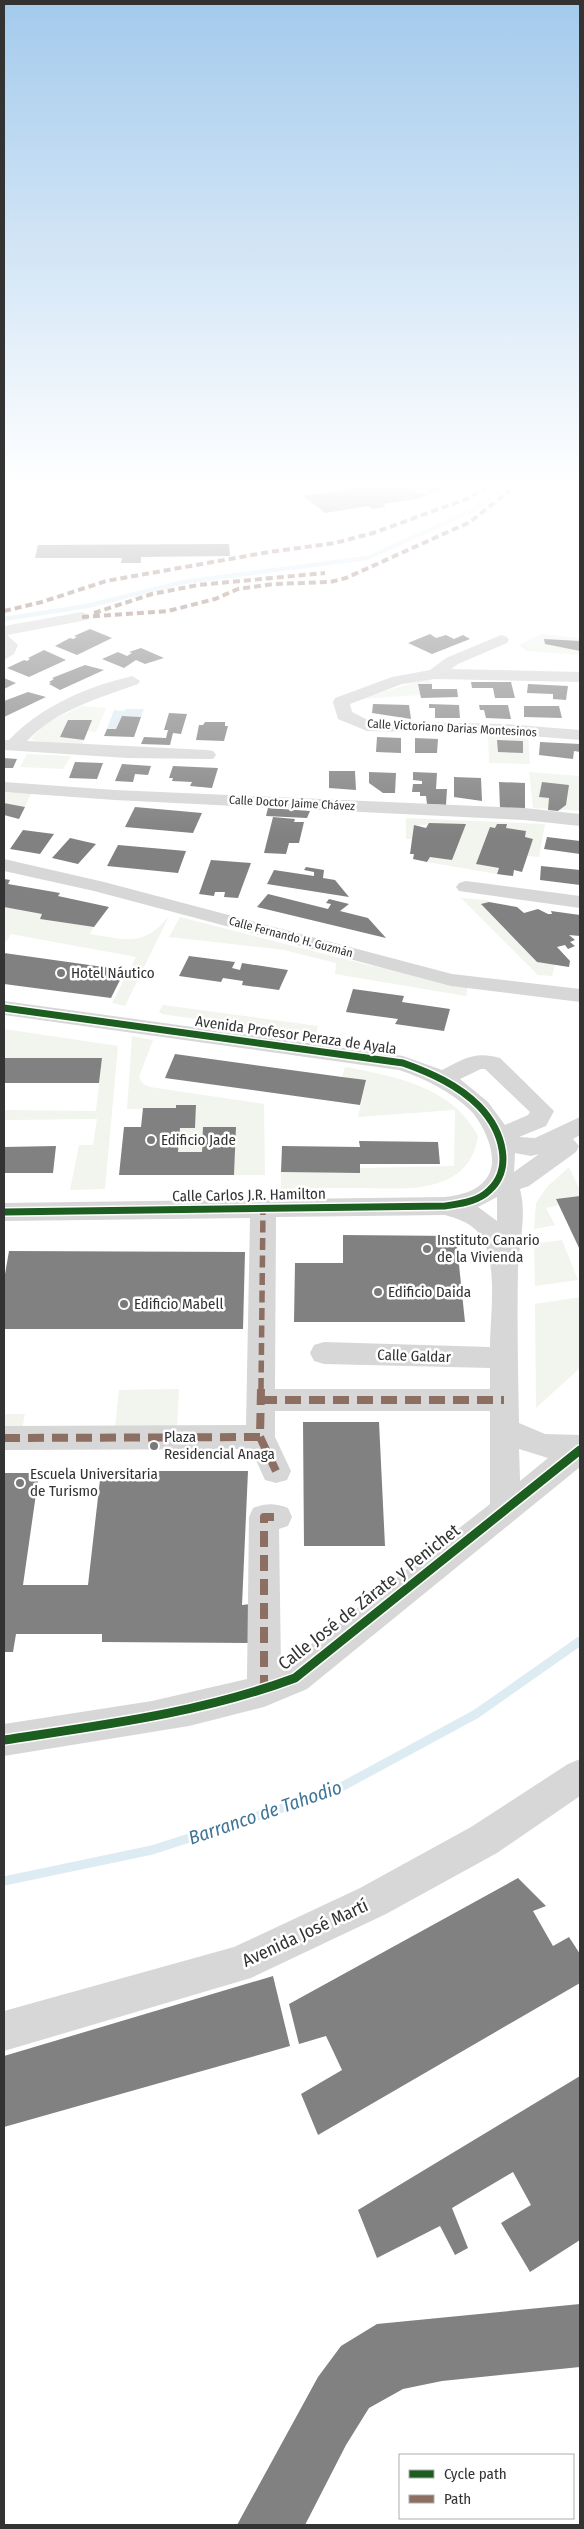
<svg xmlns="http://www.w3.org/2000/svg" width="584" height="2529" font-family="'Fira Sans Condensed',sans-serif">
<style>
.green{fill:#f1f5ed}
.water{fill:#ddebf3}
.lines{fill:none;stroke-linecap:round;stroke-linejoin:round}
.stream-far1{stroke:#ddebf3;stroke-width:4.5}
.stream{stroke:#ddebf3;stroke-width:9}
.building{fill:#818181}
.minor{fill:#d7d7d7;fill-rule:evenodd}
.quiet-far2{stroke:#8d6e63;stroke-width:4;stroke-dasharray:7 4;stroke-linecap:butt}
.quiet-far1{stroke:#8d6e63;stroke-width:5.5;stroke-dasharray:12 5.5;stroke-linecap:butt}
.quiet{stroke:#8d6e63;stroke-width:8;stroke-dasharray:16 8;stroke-linecap:butt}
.cycleway-far1-casing{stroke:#fff;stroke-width:10}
.cycleway-casing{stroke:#fff;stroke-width:12}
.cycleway-far1{stroke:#1b5e20;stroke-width:7}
.cycleway{stroke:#1b5e20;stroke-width:9}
.poi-dot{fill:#7a7a7a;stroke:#fff;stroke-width:2}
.labels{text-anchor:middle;stroke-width:5;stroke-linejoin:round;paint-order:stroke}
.far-street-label{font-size:12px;fill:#333;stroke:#fff}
.poi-label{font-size:15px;fill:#333;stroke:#fff;text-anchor:start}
.street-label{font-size:15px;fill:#333;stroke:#fff}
.near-street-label{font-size:18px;fill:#333;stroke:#fff}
.near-water-label{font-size:19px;font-style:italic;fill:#3f7597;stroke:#fff}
</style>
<rect width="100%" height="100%" fill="#fff"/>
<path class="green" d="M541 634 580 638V655L527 651 519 645Z
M428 678 432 684H418L420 695 360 699Z
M81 706 106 708 96 732 87 731 91 720 77 721 70 739 84 740 81 746 38 742 31 739 45 724Z
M488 733 528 735 530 764 489 763Z
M27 754 71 756 63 769 20 767Z
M529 772 580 776V811L533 808Z
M4 793H31L25 807 4 803Z
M406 818 545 824 539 857 527 856 533 839 525 837 526 831 506 828V824H497L495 828 490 827 476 864 499 868 497 874 427 862 430 857 465 824 414 825 412 839H406Z
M461 898 487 900 489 902 482 905 537 962 555 965 552 976 538 975Z
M4 907 42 914 41 919 94 927 90 934C127 940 144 947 169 916L125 1006 112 1003 136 957 11 934 4 945Z
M180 917 368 965 468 984 466 996 335 974 336 963 284 950 169 937Z
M163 1005 318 1026 316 1033 310 1036 162 1014 159 1012Z
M4 1029 118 1046 105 1189 70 1190 79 1145H93L97 1119 4 1120V1110L96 1111 102 1058H4Z
M132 1036 153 1040 139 1077 143 1084 150 1087 264 1104 265 1175H234L236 1127H203L202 1152H178L180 1128H195L196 1105H176V1108L127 1109Z
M345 1067C394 1076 453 1087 478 1136 469 1198 400 1188 354 1188 330 1188 305 1188 281 1189V1172L360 1173V1168H366L454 1166 455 1110 358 1117 366 1081 342 1077Z
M569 1167 580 1190V1196L556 1199 559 1205 546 1208 555 1225 534 1229 536 1203 547 1187Z
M562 1240 578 1280 535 1286 534 1244Z
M580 1297V1368L536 1408 535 1304Z
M179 1389 177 1428H115L119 1390Z
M4 1414H25L21 1435H4Z"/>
<path class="water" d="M125 709H144L141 717 122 716 116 729H107L114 710 125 711Z"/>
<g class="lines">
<path class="stream-far1" d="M4 619 87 606 184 582 367 558 474 510 508 483"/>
<path class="stream" d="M4 1881 152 1850 332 1792 476 1714 580 1641"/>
</g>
<path class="building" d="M388 483H405L418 493 424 492 428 495 422 496 424 498 383 504 386 507 372 509 369 506 325 513 303 496Z
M417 483H432L442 490 430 493Z
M229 544 230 556 141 557V563H121L122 558H35L38 545Z
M90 629 112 638 77 655 55 646 70 638 73 639 77 637 74 636Z
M430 634 436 638 446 635 454 639 463 635 470 639 432 654 408 643Z
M544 639 580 641V651L545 644Z
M141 648 164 658 145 664 136 660 124 668 102 659 118 652 127 656 132 653 129 652Z
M44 650 66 660 29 677 7 668 24 660 27 661 30 659 28 658Z
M85 665 104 670 60 690 49 684 51 683 49 682 54 679 52 678Z
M4 678 16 683 4 689Z
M471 682H511L515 698H495L493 688H472Z
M418 684H432V689H457L458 697 421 698Z
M528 684 568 686 566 700 553 699V694L527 693Z
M28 692 46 697 4 717V701Z
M373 704 409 705 411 719 372 713Z
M429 704 459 705 460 718H435V708H429Z
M479 705H508L511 719 486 718 484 710H480Z
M524 706H559L562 718 524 717Z
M169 713 187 714 181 734 173 733 170 745 141 744 144 737 166 738 168 730H164Z
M122 716 141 717 134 737 104 736 107 729H116Z
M68 720H92L84 740 60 737Z
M205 722H225V726H228L224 741 196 740 199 725H203Z
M377 737 401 738V753L376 752Z
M415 738 438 739 437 753H415Z
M497 740 523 741V753L498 752Z
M540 742 580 744V752L574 751 573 759 539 755Z
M4 758 17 759 13 768H5L4 771Z
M75 762 103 763 97 779 69 778Z
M122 764 151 766 148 775 135 774 133 782 115 781Z
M173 766 218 768 212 788 190 786 192 782 172 781 173 778H169Z
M329 771H355L356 790 329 788Z
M369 772 396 773 395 793H383L369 783Z
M413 772 437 773 436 789H447L446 805 427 804 426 796H420V792H412L413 784H422V781L413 780Z
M454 777 481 778 482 801 454 797Z
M499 782 525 783V809L500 808Z
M542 782 569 785 566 805 558 811 548 810 549 798 539 797Z
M4 803 25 807 19 819 4 815Z
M135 807 202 813 193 833 125 827Z
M268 808 310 811 307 818 266 816Z
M273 817 295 819 294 822H304L299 843H289L286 854 264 853Z
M429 823 466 824 452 860 430 857 427 862 413 859 414 854H410L414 825 426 828Z
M497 824H507L506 828 526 831 525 837 533 839 522 872 514 870 513 876 497 874 499 868 476 864 490 827 495 828Z
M23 830 54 834 40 854 10 849Z
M547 837 580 841V854L544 849Z
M70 838 96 844 78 864 52 858Z
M118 845 186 851 178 873 107 866Z
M211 860 251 863 238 898 224 897 225 892H215L214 896 199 894Z
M541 866 580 870V885L540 880Z
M306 867 324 870 323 878 335 880 349 897 267 884 274 870 314 876V872L304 870Z
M4 879 10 880 8 884 60 893 58 896 109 907 94 927 40 919 42 914 4 907Z
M268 894 328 909 331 904 326 903 329 899 349 904 340 911 368 918 386 938 257 907Z
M489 902 517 907 524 913 538 909 548 914H552L551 911 580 915V936L569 935 575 940 570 942 575 946 568 949 565 945 557 947 570 961 569 967 537 962 481 904Z
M4 953 125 970 111 998 4 984Z
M189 956 235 962 232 968 240 970 242 963 288 970 279 990 242 985 243 981 223 978 221 982 179 976Z
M353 989 404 996 402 1002 450 1009 444 1031 395 1024 398 1019 346 1012Z
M175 1054 342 1077 366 1080 360 1105 165 1078Z
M4 1058H102L99 1083H4Z
M176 1105H196L195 1128H180L178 1152H202L203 1127H236L234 1175H119L124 1127H141L143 1108H176Z
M359 1141 438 1142 440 1164H360V1173L281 1172 282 1146 360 1147Z
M56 1146 53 1173H4V1147Z
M580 1196V1250L556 1199Z
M343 1235 456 1236 465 1322H294L295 1263H343Z
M9 1251 245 1252 243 1329H4V1280Z
M303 1422H379L385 1546H304Z
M101 1471H248L242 1605 251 1604 250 1643 102 1642V1634H16L13 1652H4V1473H39L23 1585H88Z
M518 1878 546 1906 533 1911 553 1946 569 1937 580 1954V1983L318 2135 301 2094 342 2070 326 2036 299 2044 289 2004Z
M273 1976 290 2046 4 2127V2056Z
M580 2076V2240L530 2272 501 2223 531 2205 513 2172 452 2208 468 2248 455 2255 440 2226 377 2258 358 2210Z
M580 2304V2367L442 2381 403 2389 369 2408 346 2445 305 2525H237L318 2377 341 2346 377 2324Z"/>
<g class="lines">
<path class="minor" d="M82 612 87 614 90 617 87 620 7 635 18 645 14 654 4 660V626Z
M501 635 507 637 509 640 507 643 458 664 451 669 580 672V682L435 679 402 684 350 704 352 712 370 721 504 724 580 730V740L504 734 367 731 338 719 333 702 335 698 392 677 430 670 446 658Z
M132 676 140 681 138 684C99 698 56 710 27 741L207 750 213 751 216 755 213 759 127 758 4 750V740H9C41 706 87 687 132 676Z
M4 782 115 790 524 808 580 814V826L524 820 115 800 4 792Z
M4 859 104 882 452 974 580 989V1002L451 986 94 891 4 871Z
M466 881 580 896V908L459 891 456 887 459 883Z
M4 1001 403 1056 442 1070C464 1059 474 1051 500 1058L554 1111 546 1126 519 1137 535 1138 580 1117V1135L573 1139 579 1146 576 1152 529 1186 520 1189C527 1216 519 1243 518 1269 517 1321 518 1372 519 1423L545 1434 580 1435V1467L307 1689 264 1707 189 1726 4 1756V1724L152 1701 247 1679 249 1517 253 1508C266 1503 275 1503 288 1508L292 1517 288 1526 279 1529 281 1668 490 1504V1411H275V1437L291 1471 287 1480 276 1483 265 1480 251 1449 4 1450V1426L246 1425 250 1218 4 1221V1203L445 1197C460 1195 476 1192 486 1179 501 1161 485 1127 472 1112 452 1092 426 1079 399 1070L4 1015ZM481 1069H485L530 1112 528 1115 505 1125 488 1102 460 1079ZM515 1153 531 1156 539 1154 514 1172ZM497 1197V1221L478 1207ZM445 1215C456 1218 468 1222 476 1230 500 1256 490 1314 490 1347L324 1342 314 1345 310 1353 314 1361 324 1364 490 1368V1389H275L276 1217ZM519 1449 548 1458 520 1481V1478Z
M580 1759V1796L497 1853 386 1914 251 1978 4 2051V2011L234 1947 360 1888 471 1827 568 1764Z"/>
<path class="quiet-far2" d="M4 611 42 602 106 581 269 552 335 543 373 533 469 498 493 483
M94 613 152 594 198 585 325 573
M82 617 168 611 215 599 238 589 273 584 330 582 346 578 470 522 519 483"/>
<path class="quiet-far1" d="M261 1390 263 1208"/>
<path class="quiet" d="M261 1389 260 1437 276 1471
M261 1400H504
M4 1438 260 1437
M264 1691V1517H277"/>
<g class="cycleway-far1-casing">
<path id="cycleway-far1" d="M4 1008 403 1063C431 1073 458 1085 479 1106 502 1130 516 1171 485 1194 474 1202 459 1204 445 1206L4 1212"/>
</g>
<g class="cycleway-casing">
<path id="cycleway" d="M4 1740C103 1725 201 1713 295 1678L580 1450"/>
</g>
<use href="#cycleway-far1" class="cycleway-far1"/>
<use href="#cycleway" class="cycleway"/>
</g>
<linearGradient id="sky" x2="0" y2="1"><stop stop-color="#a3caec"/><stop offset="0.58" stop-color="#fff"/><stop offset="1" stop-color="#fff" stop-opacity="0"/></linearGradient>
<rect width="584" height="837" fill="url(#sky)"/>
<g class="poi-dot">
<circle cx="61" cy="973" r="5"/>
<circle cx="151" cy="1140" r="5"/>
<circle cx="427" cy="1249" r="5"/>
<circle cx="378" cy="1292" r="5"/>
<circle cx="124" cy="1304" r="5"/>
<circle cx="154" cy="1446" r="5"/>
<circle cx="20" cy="1483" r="5"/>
</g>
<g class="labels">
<g class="far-street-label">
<text transform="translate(452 728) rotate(3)" y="4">Calle Victoriano Darias Montesinos</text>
<text transform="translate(292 803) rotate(3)" y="4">Calle Doctor Jaime Chávez</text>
<text transform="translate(291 937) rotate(15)" y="4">Calle Fernando H. Guzmán</text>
</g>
<g class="poi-label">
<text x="71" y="978">Hotel Náutico</text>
<text x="161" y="1145">Edificio Jade</text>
<text x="437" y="1245">Instituto Canario<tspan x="437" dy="17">de la Vivienda</tspan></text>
<text x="388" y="1297">Edificio Daida</text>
<text x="134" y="1309">Edificio Mabell</text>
<text x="164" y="1442">Plaza<tspan x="164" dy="17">Residencial Anaga</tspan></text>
<text x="30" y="1479">Escuela Universitaria<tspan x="30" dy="17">de Turismo</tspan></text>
</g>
<g class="street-label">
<text transform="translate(296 1035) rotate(8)" y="5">Avenida Profesor Peraza de Ayala</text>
<text transform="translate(249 1195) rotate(-1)" y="5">Calle Carlos J.R. Hamilton</text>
<text transform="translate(414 1356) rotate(2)" y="5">Calle Galdar</text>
</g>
<g class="near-street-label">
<text transform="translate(369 1597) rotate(-38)" y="6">Calle José de Zárate y Penichet</text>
<text transform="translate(305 1933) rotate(-25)" y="6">Avenida José Martí</text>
</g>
<g class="near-water-label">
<text transform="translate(265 1812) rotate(-19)" y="7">Barranco de Tahodio</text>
</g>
</g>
<rect width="584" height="2529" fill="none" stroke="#333333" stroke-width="10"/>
<rect x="399" y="2454" width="175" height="65" fill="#ffffff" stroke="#adadad"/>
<rect x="409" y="2470" width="25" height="8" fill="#1b5e20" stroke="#adadad"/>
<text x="444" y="2479" font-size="15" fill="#333333">Cycle path</text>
<rect x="409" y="2495" width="25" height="8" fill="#8d6e63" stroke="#adadad"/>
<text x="444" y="2504" font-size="15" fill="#333333">Path</text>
</svg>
